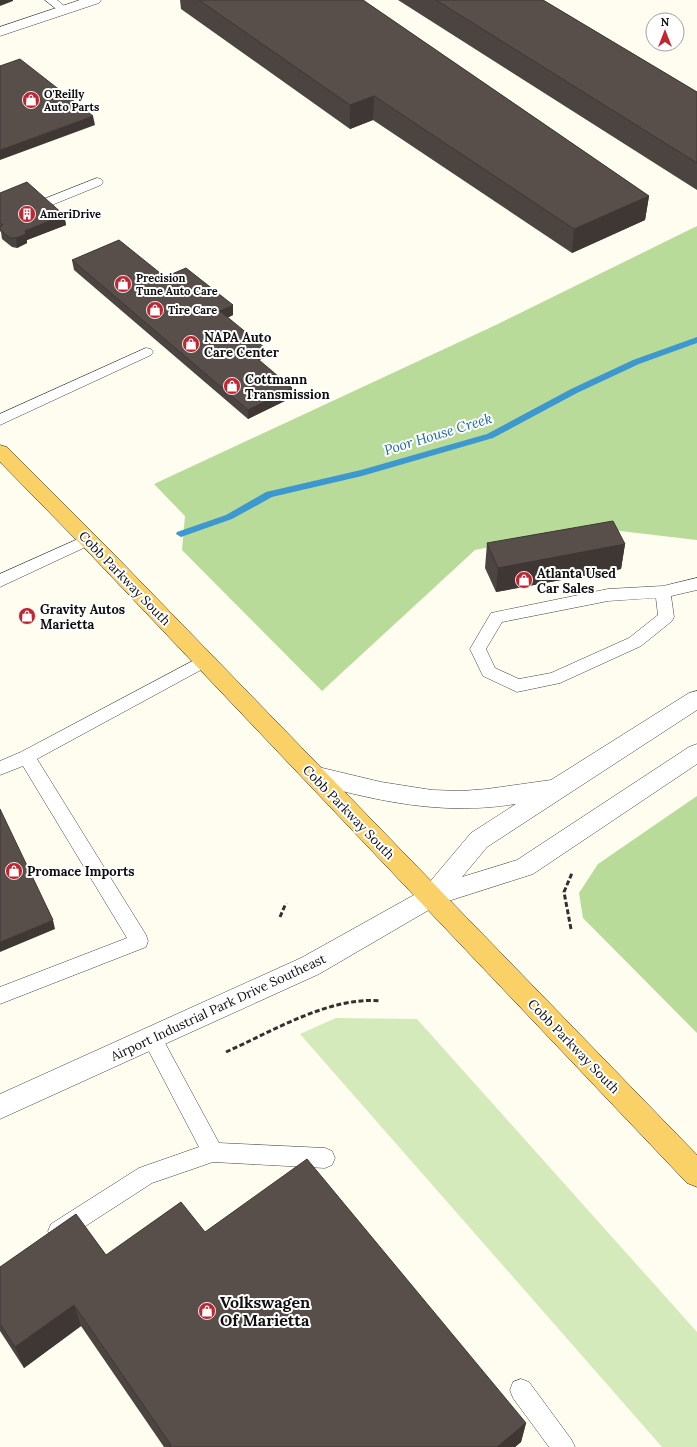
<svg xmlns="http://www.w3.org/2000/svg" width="697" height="1447" font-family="Lora,serif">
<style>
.green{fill:#d4eaba}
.forest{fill:#b8db99}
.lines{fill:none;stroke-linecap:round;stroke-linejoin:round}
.stream{fill:#3c98ce;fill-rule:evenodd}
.service-casing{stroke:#424242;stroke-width:1}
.minor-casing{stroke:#424242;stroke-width:1}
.primary-casing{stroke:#202020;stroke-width:1}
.path{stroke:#313131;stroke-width:3;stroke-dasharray:5 2.5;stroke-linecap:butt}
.service{fill:#fff;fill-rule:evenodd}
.minor{fill:#fff;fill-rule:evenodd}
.primary{fill:#f9d167;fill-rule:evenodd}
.wall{fill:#4c4440}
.shaded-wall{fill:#3e3734}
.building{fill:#584f4b;stroke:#3e3734}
.labels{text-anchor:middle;stroke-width:4;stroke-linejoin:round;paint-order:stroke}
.far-poi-label{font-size:11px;font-weight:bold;fill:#0f0f0f;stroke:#fff;text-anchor:start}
.poi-label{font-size:13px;font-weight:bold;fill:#0f0f0f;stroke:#fff;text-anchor:start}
.street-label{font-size:13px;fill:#0f0f0f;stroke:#fff}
.water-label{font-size:14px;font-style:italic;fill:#1769a2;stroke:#fff}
.near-poi-label{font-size:16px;font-weight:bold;fill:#0f0f0f;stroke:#fff;text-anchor:start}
</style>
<rect width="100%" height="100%" fill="#fffcf0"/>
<path class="green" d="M336 1018 417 1019 697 1332V1447H662L300 1034Z"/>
<path class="forest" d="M697 226V540L586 527 475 550 322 691 182 550 185 516 154 484 498 324Z
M697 796V1033L583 918 579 893 598 864Z"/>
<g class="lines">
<path class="stream" d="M697 337V343L639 364 577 393 493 438 362 476 272 497 232 519 181 537 176 534 177 532 226 515 266 492 361 470 487 434 571 389 633 360Z"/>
<g class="service-casing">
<path id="service" d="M45 0H57L68 9 67 11H59Z
M97 178 101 179 103 182 101 185 47 207H39L37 204 39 201Z
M146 348 151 349 153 352 151 355 0 425V414Z
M87 535 92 536 95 540 92 544 0 587V574Z
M697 578V590L671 596 674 617 672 621 641 646 560 683 517 692 483 676 470 649 491 613 608 589 663 586ZM656 598 658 615 629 638 551 673 519 679 495 668 486 649 502 622 608 601Z
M204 655 210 657 212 661 210 665 37 759 146 935 148 941 146 947 0 1004V987L127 938 23 766 0 775V761L21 752Z
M152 1029 159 1032 219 1143 325 1148 332 1151 335 1158 332 1165 325 1168 213 1162 152 1183 67 1238 59 1241 51 1238 48 1231 51 1224 139 1168 199 1147 142 1038 145 1032Z
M521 1379 529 1382 571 1439 575 1447H549L513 1398 510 1390 513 1382Z"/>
</g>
<g class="minor-casing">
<path id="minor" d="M80 0H101L99 3 0 36V27Z
M697 691V710L487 847 462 877 517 860 689 747 697 744V764L533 874 439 904 319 974 0 1119V1094L301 958 423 890 471 833 516 804C459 813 410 807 354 794 338 790 322 786 306 781L303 775 306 769 314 766 381 782 432 790 462 791 487 789 551 780 689 693Z"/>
</g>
<g class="primary-casing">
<path id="primary" d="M0 445 7 447 106 546 697 1155V1187L687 1183 92 556 0 462Z"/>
</g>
<path class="path" d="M280 917 286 903
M571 929 564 892 572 873
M226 1052C271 1032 330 996 380 1001"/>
<use href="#service" class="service"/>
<use href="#minor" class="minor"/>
<use href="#primary" class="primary"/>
</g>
<path class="wall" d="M180 0H363L649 196 645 220 572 253 373 120 350 129 181 9Z
M398 0H543L697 92V190Z
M0 193 64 215 66 225 27 240V243L17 248 12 247 2 239 1 232 0 231Z
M72 260 165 277 233 315 227 318 265 357 259 360 293 397 248 419 74 270Z
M487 543 625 544 621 569 496 592 485 568Z
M205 1232 526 1423 521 1442 515 1447H164L81 1326 24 1368 0 1331V1267L106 1255Z"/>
<path class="shaded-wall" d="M0 0H13V1L0 6Z
M374 96 373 120 350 129V105Z
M93 116 95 125 0 160V150Z
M649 196 645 220 572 253 574 229Z
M64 215 66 225 27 240V243L17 248 16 238 25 231Z
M233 305V315L220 321V311Z
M265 348V357L252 364V354Z
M292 388 293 397 248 419V410Z
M625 544 621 569 496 592 498 568Z
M53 920 55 929 0 952V942Z
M74 1305 81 1326 24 1368 15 1347Z
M526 1423 521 1442 515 1447H497Z"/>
<path class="building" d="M199 0H363L649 196 574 229 374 96 350 105Z
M436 0H543L697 92V163Z
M20 59 93 116 0 150V66Z
M27 182 64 215 25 231 26 234 16 238H10L0 230V227L3 225 0 223V193Z
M119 240 165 277 186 268 233 305 220 311 265 348 252 354 292 388 248 410 72 260Z
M613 521 625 544 498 568 487 543Z
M0 809 53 920 0 942Z
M307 1159 526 1423 497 1447H169L171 1445 74 1305 15 1347 0 1324V1267L76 1214 106 1255 181 1202 205 1232Z"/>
<defs>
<g id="shop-disc" transform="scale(0.9)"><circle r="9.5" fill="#c02531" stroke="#fff"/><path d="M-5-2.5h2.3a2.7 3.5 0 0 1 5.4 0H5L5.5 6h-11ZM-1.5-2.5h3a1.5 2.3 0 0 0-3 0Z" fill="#fff"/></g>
<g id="building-disc" transform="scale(0.9)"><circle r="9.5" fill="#c02531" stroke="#fff"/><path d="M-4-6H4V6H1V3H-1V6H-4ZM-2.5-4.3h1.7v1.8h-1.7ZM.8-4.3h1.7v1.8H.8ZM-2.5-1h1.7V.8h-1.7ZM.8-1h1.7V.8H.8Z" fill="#fff"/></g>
</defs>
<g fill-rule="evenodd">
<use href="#shop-disc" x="31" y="100"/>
<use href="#building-disc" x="27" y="214"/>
<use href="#shop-disc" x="123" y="284"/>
<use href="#shop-disc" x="155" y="310"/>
<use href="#shop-disc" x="191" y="344"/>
<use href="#shop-disc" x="232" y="386"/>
<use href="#shop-disc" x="524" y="580"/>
<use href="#shop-disc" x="27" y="616"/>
<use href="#shop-disc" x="14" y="871"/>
<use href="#shop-disc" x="207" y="1311"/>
</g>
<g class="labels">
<g class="far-poi-label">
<text x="44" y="98">O'Reilly<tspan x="44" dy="13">Auto Parts</tspan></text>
<text x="40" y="218">AmeriDrive</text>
<text x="136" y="282">Precision<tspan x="136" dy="13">Tune Auto Care</tspan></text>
<text x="168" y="314">Tire Care</text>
</g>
<g class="poi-label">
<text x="204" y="342">NAPA Auto<tspan x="204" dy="15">Care Center</tspan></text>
<text x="245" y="384">Cottmann<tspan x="245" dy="15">Transmission</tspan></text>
<text x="537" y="578">Atlanta Used<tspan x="537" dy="15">Car Sales</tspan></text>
<text x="40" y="614">Gravity Autos<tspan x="40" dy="15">Marietta</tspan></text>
<text x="27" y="876">Promace Imports</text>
</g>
<g class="street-label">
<text transform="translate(125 578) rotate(46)" y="5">Cobb Parkway South</text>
<text transform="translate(349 812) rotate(46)" y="5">Cobb Parkway South</text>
<text transform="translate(218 1007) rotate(-25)" y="5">Airport Industrial Park Drive Southeast</text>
<text transform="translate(574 1046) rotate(46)" y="5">Cobb Parkway South</text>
</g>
<g class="water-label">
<text transform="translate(438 434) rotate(-17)" y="5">Poor House Creek</text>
</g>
<g class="near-poi-label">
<text x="220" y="1308">Volkswagen<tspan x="220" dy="18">Of Marietta</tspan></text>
</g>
</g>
<g transform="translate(665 32)"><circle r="19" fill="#ffffff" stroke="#9f9f9f"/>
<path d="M0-3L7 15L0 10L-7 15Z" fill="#c02531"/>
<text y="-6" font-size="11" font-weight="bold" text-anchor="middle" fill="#0f0f0f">N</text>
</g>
</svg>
